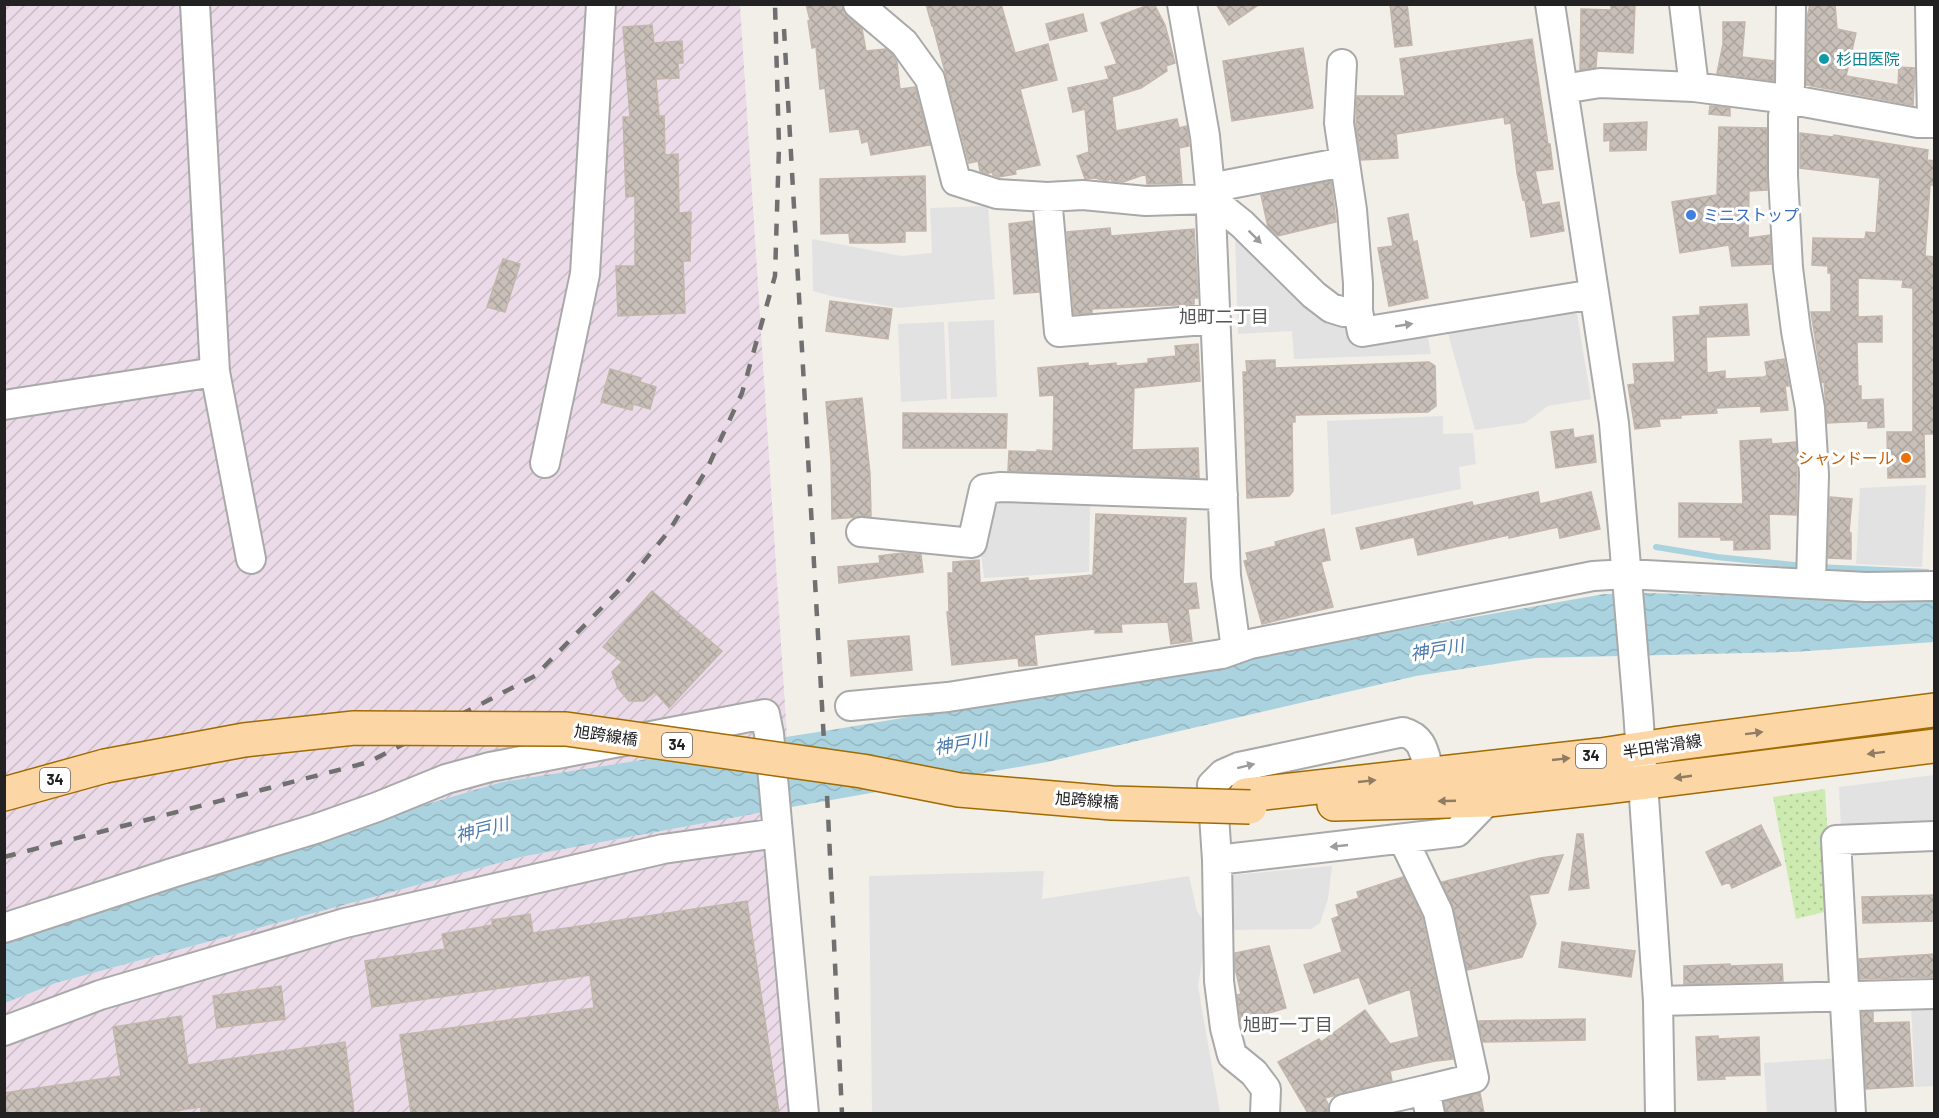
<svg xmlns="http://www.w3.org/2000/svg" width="1939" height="1118" font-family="Barlow,'Noto Sans JP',sans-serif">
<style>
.industrial{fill:url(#industrial-furrows)}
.grass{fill:url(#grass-dots)}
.parking{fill:#e2e2e2}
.water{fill:url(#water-waves)}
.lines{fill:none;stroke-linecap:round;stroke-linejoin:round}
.stream{stroke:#aad3df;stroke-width:6}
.building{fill:url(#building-cross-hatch);stroke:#c4b6ab;stroke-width:1.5}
.minor-casing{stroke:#a9a9a9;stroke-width:32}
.major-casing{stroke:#a06b00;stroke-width:36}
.minor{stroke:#fff;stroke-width:28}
.major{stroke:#fcd6a4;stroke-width:33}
.rail{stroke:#707070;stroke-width:4.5;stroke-dasharray:12 12;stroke-linecap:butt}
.major-bridge-casing{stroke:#a06b00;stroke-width:36;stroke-linecap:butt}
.major-bridge{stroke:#fcd6a4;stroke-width:33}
.oneway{fill:#9c9c9c}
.oneway2{fill:#8f7c63}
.culture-dot{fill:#0f9aa8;stroke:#fff;stroke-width:2}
.shop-dot{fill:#3f7fe0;stroke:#fff;stroke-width:2}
.food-dot{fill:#e8710a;stroke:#fff;stroke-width:2}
.labels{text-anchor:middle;stroke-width:6;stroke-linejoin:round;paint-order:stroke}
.shield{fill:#fff;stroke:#646464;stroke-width:1.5}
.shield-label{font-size:15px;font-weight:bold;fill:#222}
.culture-label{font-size:16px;fill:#0d838f;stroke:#fff;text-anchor:start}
.shop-label{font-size:16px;fill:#366cbe;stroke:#fff;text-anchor:start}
.food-label{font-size:16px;fill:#c56008;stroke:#fff;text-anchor:end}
.street-label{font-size:16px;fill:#222;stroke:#fff}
.neighbourhood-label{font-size:18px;fill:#555;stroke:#fff}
.water-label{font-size:18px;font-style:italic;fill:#4a7aab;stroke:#fff}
</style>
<defs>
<pattern id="industrial-furrows" width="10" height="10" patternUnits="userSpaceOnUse" patternTransform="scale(1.5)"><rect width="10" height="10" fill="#ebdbe8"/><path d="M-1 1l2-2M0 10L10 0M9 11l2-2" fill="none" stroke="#c9bcc7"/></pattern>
<pattern id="grass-dots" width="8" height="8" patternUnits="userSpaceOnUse" patternTransform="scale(1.5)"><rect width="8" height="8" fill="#cdebb0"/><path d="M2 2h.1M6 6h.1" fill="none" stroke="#b0c997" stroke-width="1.8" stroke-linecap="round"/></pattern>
<pattern id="water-waves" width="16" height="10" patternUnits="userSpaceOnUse" patternTransform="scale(1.5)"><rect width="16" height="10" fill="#aad3df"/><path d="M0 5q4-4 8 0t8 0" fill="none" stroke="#92b5bf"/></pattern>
<pattern id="building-cross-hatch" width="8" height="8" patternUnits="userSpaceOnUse" patternTransform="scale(1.5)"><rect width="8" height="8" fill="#c7bfb8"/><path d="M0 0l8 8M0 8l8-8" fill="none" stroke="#aba49e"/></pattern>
</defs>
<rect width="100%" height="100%" fill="#f2efe9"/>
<path class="industrial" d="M4 5H740L787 737 502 782 298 842 5 935Z
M786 808 802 1113 5 1114V1003L56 983 521 857Z"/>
<path class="grass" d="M1825 789 1832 910 1796 919 1773 797Z"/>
<path class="parking" d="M988 206 995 299 898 308 831 296 813 291 812 239 901 256 932 253 930 208Z
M1235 237 1327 316 1426 328 1431 354 1294 359 1292 331 1238 334Z
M1575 302 1591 399 1548 406 1525 423 1475 430 1445 323Z
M994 320 997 397 951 399 948 322Z
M944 322 947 399 901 402 898 324Z
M1443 416V434L1473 433 1476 464 1459 467 1461 489 1331 515 1327 421Z
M1926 485 1922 567 1856 564 1860 488Z
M1004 500 1090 501 1089 572 984 578 981 553 990 510Z
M1934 775V827L1841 829 1839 787Z
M1332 866 1328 899 1320 923 1311 929 1222 930 1221 876Z
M1044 871 1042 899 1189 876 1197 911 1207 927 1198 986 1220 1113H872L869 876Z
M1934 1003V1086L1915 1087 1911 1005Z
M1841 1058 1845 1113H1767L1764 1063Z"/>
<path class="water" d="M1650 593 1869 600 1934 596V642L1794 652 1535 658 1416 676 1047 762 786 808 521 857 56 983 5 1003 4 935 298 842 502 782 837 729 1217 665 1255 656 1604 594Z"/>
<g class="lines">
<path class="stream" d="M1656 547 1717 557 1804 566
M1817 567 1927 572"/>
</g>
<path class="building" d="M806 4H842L847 16 862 29 866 51 886 49 892 54 897 62 900 89 915 87 930 145 871 155 868 141 862 143 859 129 830 132 825 88 820 89 816 47 812 48 808 21 810 20Z
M926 4H1001L1015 53 1048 44 1057 80 1020 89 1040 165 1015 170 1016 174 999 177 993 175 992 172 987 174 980 171 978 161 969 163 933 26H932Z
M1151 4H1154L1165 25 1175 63 1166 66 1167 71 1141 88 1112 97 1116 131 1177 119 1179 128 1187 126 1189 146 1179 148 1182 183 1147 184 1146 174 1123 182 1112 181 1111 179 1106 181 1095 178 1085 179 1077 156 1089 152 1085 109 1073 112 1068 88 1109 79 1105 67 1117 64 1101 23Z
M1216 4H1260L1229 25Z
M1390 4H1407L1412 45 1395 47Z
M1611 4H1635L1633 53 1597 51 1596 67 1580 70 1581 9 1611 10Z
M1810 4H1835L1837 29 1856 33 1846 76 1898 85 1899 67 1915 68 1913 105 1806 85 1807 18Z
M1083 14 1087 31 1050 40 1046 24Z
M1723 22H1745L1742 57 1774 61V81L1717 73 1723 44Z
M652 25 654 43 682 41 683 63H678L679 78 656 79 659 116H664L665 155 678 154 679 213 691 212 690 261H683L685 313 618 316 616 266H635V196L626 197 623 117H630L623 27Z
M1532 39 1548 144H1550L1553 169 1535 171 1542 205 1559 202 1564 231 1531 237 1525 200H1523L1517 173 1511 123 1505 124 1504 117 1396 134 1398 158 1361 160 1356 126 1357 96H1405L1400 59Z
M1303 48 1313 108 1232 121 1223 61Z
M1710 106 1730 108V116L1709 114Z
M1647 122 1646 150 1610 151V140L1604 141V124Z
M1719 127 1767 128V190L1749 191 1748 238 1770 235 1771 264 1732 266 1729 245 1680 253 1672 202 1717 195Z
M1800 133 1833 137 1834 135 1928 150 1927 160 1935 161V185H1930L1925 256 1935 257V434H1924L1925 477 1888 478 1887 432H1913V288L1902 287 1903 280 1858 278V317L1882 316V342H1857L1858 386H1861V400L1883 399 1884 427 1868 428V421L1827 423 1824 381 1822 382 1811 312H1831V273H1828V266L1812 265 1813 238 1865 239 1866 232 1876 233 1880 178 1800 168Z
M925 176 926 231H905V242L882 243H850L849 233 821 234 820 179Z
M1331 181 1336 222 1278 236 1268 227 1261 195Z
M1408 214 1413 242 1417 241 1428 298 1389 306 1378 248 1393 246 1388 218Z
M1033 221 1039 292 1014 294 1009 224Z
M1110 228 1111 236 1194 229 1198 298H1194V304L1092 309V313L1074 314 1067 232Z
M503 259 520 264 505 312 487 307Z
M830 301 892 309 888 339 826 331Z
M1747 304 1749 335 1706 337 1707 373 1725 371V379L1764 377 1767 375 1765 362 1784 359 1789 386H1785L1788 410 1761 412V406L1716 408 1717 413 1681 415V418L1659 419 1660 426 1635 429 1628 385 1635 384 1633 364 1675 362 1673 317 1700 315V307Z
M1198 344 1200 381 1134 388 1132 450 1198 448 1199 478 1008 471 1009 451 1037 452V450L1053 451 1054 395 1040 396 1038 368 1088 363V366L1116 363V366L1148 363V359L1176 356 1175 346Z
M1275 360V368L1429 362 1435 366 1436 406 1428 412 1295 415V422H1292L1293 491 1289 496 1247 498 1243 372H1247L1246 361Z
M610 369 641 378 640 382 656 387 650 409 633 404 632 410 601 402Z
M862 398 870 474 871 516 832 519 831 460 826 402Z
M903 413 1007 414 1006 448H903Z
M1573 429 1574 438 1593 435 1596 462 1556 468 1551 432Z
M1771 439 1772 444 1796 442 1797 475 1796 515 1769 514 1770 549 1734 550V540H1721V537H1679V503L1743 504 1740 441Z
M1538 492 1540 504 1591 492 1600 529 1560 538 1558 527 1509 538V535L1418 555 1414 537 1361 549 1356 528 1472 502 1473 506Z
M1830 497 1852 499 1849 532 1851 533V559L1828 558Z
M1096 514 1186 518 1183 584 1196 583 1199 608 1188 609 1192 641 1171 644 1168 622 1121 624 1122 632 1095 633V629L1034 635 1037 665 1019 666 1018 658 952 665 947 612H949L948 573H953V562L979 560 980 583 1028 578V581L1093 575Z
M1324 529 1330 560 1321 562 1333 607 1262 624 1244 561 1248 560 1246 553 1276 546 1275 542Z
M902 553 921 555 923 572 839 583 838 567 880 563 879 556Z
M652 591 722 651 669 708 655 692 644 701H629L618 688 612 672 622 662 603 647Z
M909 636 912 670 851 676 848 641Z
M1761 825 1781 865 1732 888 1729 882 1722 885 1706 852Z
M1577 834H1583L1589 888 1569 890Z
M1563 855 1548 893 1529 895 1536 924 1522 957 1467 970 1454 909 1442 882 1540 858Z
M1403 877 1422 917 1453 1059 1435 1061 1390 1071 1392 1081 1325 1098 1328 1104V1113H1308L1278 1062 1319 1039 1321 1042 1365 1010 1390 1044 1419 1037 1410 989 1369 1004 1359 977 1314 993 1304 965 1342 952 1332 919 1339 916 1336 905 1359 898 1357 892Z
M1935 895V921L1863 923 1862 897Z
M747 901 779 1113H411L400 1035 594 1008 590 975 372 1007 365 961 445 949 442 934 492 925V920L530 914 533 933Z
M1562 942 1635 951 1631 977 1559 967Z
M1269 946 1286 1008 1241 1021 1237 995 1241 994 1235 968V953Z
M1935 954V977L1860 979 1859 959Z
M1730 964V966L1782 964 1783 981 1684 984V966Z
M281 986 285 1019 217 1028 213 996Z
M1862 1012H1873V1023L1909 1022 1913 1086 1866 1089Z
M181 1016 188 1065 345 1042 354 1113H201V1107L167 1112V1113H4V1093L121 1076 113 1027Z
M1585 1019V1040L1483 1042 1479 1024V1021Z
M1718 1036V1039L1759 1037 1760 1075 1724 1076 1725 1079 1698 1080 1696 1037Z
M1480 1093 1484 1113H1446L1444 1102Z"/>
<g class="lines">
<g class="minor-casing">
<path id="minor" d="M195 4 215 372 251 559
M858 4 904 43 930 79 956 181 997 194 1047 197 1083 195 1146 201 1211 199 1242 224 1314 295 1331 308 1344 312 1358 311 1362 332 1594 294
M1182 4 1205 136 1210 188 1226 576 1236 649
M1550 4 1614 423 1638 710 1658 1001 1660 1114
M1684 4 1694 87
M1791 4 1790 85 1783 116V176L1788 268 1796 331 1810 408 1814 475 1811 582
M1930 4 1932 123
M1342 64 1339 123 1352 210 1358 283V311
M1563 89 1600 83 1694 87 1787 99 1918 123H1934
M1210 188 1344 162
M1047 197 1059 332 1216 319
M4 405 215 372
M545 463 585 274 601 4
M861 532 972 543 984 489 1001 487 1223 495
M850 706 948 697 1222 654 1250 644 1593 576 1627 574 1866 587 1934 586
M1430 774C1424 755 1425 738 1403 732L1239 767 1223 774 1212 785 1217 860 1457 832 1488 800
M1403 839 1438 912 1474 1078 1425 1090 1430 1114
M1217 860 1219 981 1225 1028 1232 1055 1254 1073 1266 1089 1265 1114
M4 928 172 873 318 828 377 807 446 779 490 767 765 714 769 734 778 833
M1658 1001 1934 994
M4 1031 100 995 345 923 663 849 778 833 804 1114
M1344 1109 1425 1090
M1851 1114 1836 840 1934 836"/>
</g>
<g class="major-casing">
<path id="major" d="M4 794 105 766
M1246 795 1601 755 1679 743 1934 710
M1334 804 1488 800 1606 787 1934 746"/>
</g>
<use href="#minor" class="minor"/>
<use href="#major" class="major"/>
<path class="rail" d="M784 29 828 813 842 1114
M4 857 369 762 535 676 626 583 669 531 707 469 742 393 775 276 779 146 775 5"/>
<g class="major-bridge-casing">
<path id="major-bridge" d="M105 766 244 740 354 728 566 729 862 771 959 790 1112 803 1250 807"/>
</g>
<use href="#major-bridge" class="major-bridge"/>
</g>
<defs><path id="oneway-solid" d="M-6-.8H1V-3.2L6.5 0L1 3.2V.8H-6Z" transform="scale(1.5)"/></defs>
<g class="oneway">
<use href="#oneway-solid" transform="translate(1255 237) rotate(45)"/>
<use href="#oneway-solid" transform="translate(1404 325) rotate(-9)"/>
<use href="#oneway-solid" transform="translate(1246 766) rotate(-14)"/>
<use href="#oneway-solid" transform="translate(1339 846) rotate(174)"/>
</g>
<g class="oneway2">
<use href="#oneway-solid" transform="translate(1754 733) rotate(-7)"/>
<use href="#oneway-solid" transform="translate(1876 753) rotate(173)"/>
<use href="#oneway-solid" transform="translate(1561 759) rotate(-6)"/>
<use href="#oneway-solid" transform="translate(1683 777) rotate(172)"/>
<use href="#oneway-solid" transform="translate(1367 781) rotate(-6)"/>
<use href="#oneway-solid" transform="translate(1447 801) rotate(178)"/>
</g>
<circle class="culture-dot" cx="1824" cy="59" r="6"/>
<circle class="shop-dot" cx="1691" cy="215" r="6"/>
<circle class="food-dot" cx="1906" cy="458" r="6"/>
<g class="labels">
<g class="shield">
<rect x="662" y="733" width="30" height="24" rx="4.5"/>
<rect x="1576" y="744" width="30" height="24" rx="4.5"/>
<rect x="40" y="768" width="30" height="24" rx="4.5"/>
</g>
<g class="shield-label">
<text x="677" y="750">34</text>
<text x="1591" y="761">34</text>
<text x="55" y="785">34</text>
</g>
<g class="culture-label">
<text x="1836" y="65">杉田医院</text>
</g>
<g class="shop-label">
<text x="1703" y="221">ミニストップ</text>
</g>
<g class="food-label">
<text x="1894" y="464">シャンドール</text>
</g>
<g class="street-label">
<text transform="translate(606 735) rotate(8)" y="6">旭跨線橋</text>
<text transform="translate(1662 746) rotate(-9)" y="6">半田常滑線</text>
<text transform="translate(1087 800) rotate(4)" y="6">旭跨線橋</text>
</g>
<g class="neighbourhood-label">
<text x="1224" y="323">旭町二丁目</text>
<text x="1288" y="1031">旭町一丁目</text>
</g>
<g class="water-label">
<text transform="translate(1437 650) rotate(-10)" y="6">神戸川</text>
<text transform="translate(961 744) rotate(-10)" y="6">神戸川</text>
<text transform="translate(482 830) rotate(-14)" y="6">神戸川</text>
</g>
</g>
<rect width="1939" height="1118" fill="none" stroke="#222222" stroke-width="12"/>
</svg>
